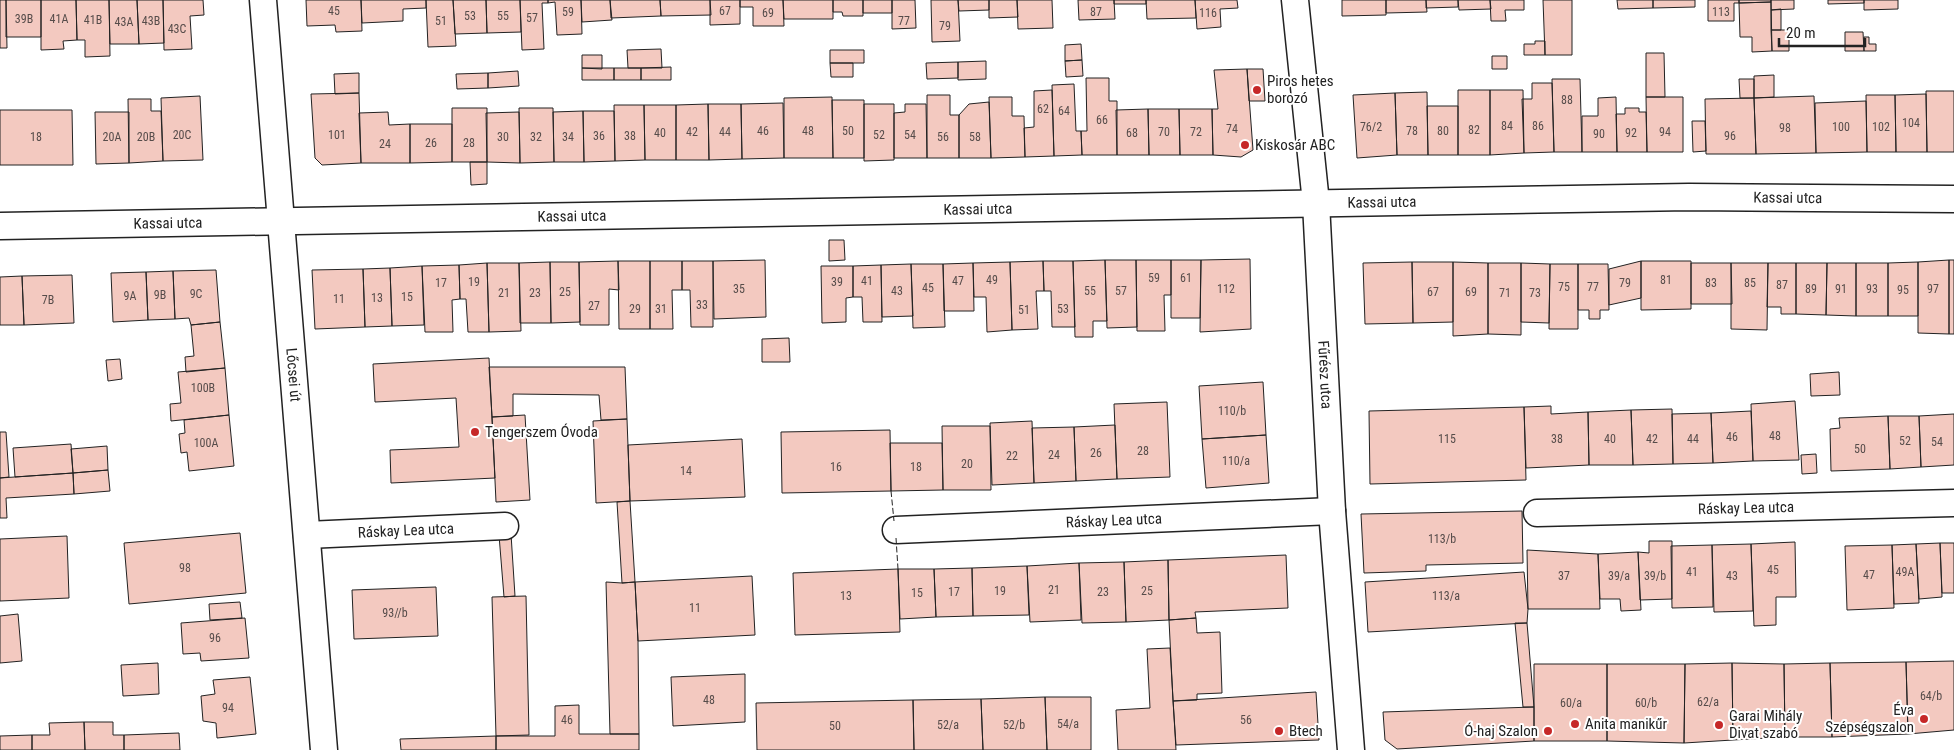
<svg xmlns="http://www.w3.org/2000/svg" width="1954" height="750" font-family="'Roboto Condensed',sans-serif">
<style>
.building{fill:#f3c9c0;stroke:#222}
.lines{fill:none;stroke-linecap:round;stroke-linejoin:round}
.minor-casing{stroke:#222;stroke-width:29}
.minor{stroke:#fff;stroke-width:26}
.fence{stroke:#222;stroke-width:1;stroke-dasharray:6 2.5;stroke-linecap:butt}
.poi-dot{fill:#c62828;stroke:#fff;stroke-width:2}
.labels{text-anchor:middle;stroke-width:4;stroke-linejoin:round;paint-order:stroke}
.number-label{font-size:12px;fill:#564c4a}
.poi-label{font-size:15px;fill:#222;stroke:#fff;text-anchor:start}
.street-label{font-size:15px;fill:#222;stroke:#fff}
</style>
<rect width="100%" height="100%" fill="#fff"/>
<path class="building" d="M0 0H6L7 48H0Z
M6 0H41V37H6Z
M41 0H76L77 40 63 41 64 49 41 50Z
M76 0H109L110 56 85 57V40H77Z
M109 0H137L139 44H110Z
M137 0H163L164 43 139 44Z
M163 0H203L204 15 190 16 192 49 164 50Z
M306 0H361L362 31 336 32 335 25 307 26Z
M361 0H426V8L403 9V21L362 23Z
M426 0H453L456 46 428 47Z
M453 0H486L487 33 455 34Z
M486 0H520L521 32 487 33Z
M520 0H548V3H542L544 49 522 50Z
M548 0H581L582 34 557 35 555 2 548 3Z
M581 0H610L612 20 582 22Z
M610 0H660L661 16 611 18Z
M660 0H710L711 15 661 16Z
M710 0H740V24L710 25Z
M740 0H783L784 26H753V7H740Z
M783 0H833V19H784Z
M833 0H863V16H843L842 12H833Z
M863 0H892V13H863Z
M892 0H915L916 28 892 29Z
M931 0H958L960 41 932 42Z
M958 0H989V10L959 11Z
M989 0H1017L1018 17 989 18Z
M1017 0H1052L1053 28 1018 29Z
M1078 0H1114L1115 19 1079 20Z
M1114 0H1146V4H1114Z
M1146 0H1195L1196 18 1147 19Z
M1195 0H1237L1238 8 1220 9 1221 27 1197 29Z
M1342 0H1386V15L1342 16Z
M1386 0H1426L1427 12 1386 13Z
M1426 0H1458V7L1426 8Z
M1458 0H1490L1491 9 1459 10Z
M1490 0H1524V10H1505L1506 21H1491Z
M1543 0H1572V55H1545Z
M1617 0H1653V8L1618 9Z
M1653 0H1695V7L1653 8Z
M1708 0H1739V3H1734V21H1708Z
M1739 0H1771V2L1739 3Z
M1771 0H1794V9L1771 10Z
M1828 0H1864V3L1828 4Z
M1864 0H1898V9L1864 10Z
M1771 2 1772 51 1752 52V37H1740L1739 3Z
M1781 9V30H1771V10Z
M1771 30H1789V51H1772Z
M1845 32H1863L1864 51H1845Z
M1864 37H1869V44H1876V51H1864Z
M1535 41H1545V55H1524V44H1535Z
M1081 44 1082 60 1065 61V45Z
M661 49 662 68H628L627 50Z
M830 50H864V63H830Z
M1646 53H1664L1665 97H1646Z
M582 55H602V69L582 68Z
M1492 56H1507V69H1492Z
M1082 60 1083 76 1066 77 1065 61Z
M986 61V79L958 80V62Z
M958 62V78L927 79 926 63Z
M830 63H853V77H831Z
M671 67V80H641V68Z
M582 68H614V80H582Z
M614 68H641V80H614Z
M1247 69 1253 150 1241 157 1213 155 1212 109H1218L1214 70Z
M1247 69H1263L1265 101H1249Z
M518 71 519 86 488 88V73Z
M359 73V93L335 94 334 74Z
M488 73V88L457 89 456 74Z
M1774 75V97L1754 98V76Z
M1086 78H1109V101H1117V155H1082L1081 131H1087Z
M1552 79H1580L1582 152H1554Z
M1739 79H1754V98H1740Z
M1532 83H1552L1554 152 1524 153 1522 99H1532Z
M1074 84 1076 131H1081L1082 155 1054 156 1052 85Z
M1052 90 1054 156 1025 157 1024 128 1034 127V91Z
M1458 90H1490V155H1458Z
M1490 90H1523L1524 153 1490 155Z
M1926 91H1954V152H1927Z
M1427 92 1428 155H1397L1395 93Z
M359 93 361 163 322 165 315 158 311 94Z
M1395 93 1397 155 1357 158 1353 95Z
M1926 94 1927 152H1896L1895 95Z
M927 95H950V115H959V158H927Z
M1866 95H1895L1896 152H1867Z
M200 96 203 160 163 161 161 98Z
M1814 96 1816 153 1756 154 1754 98Z
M832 97 833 158H784V98Z
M989 97H1012V116H1024L1025 157 991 158Z
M1616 97 1617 152H1582V116H1598V98Z
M1646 97H1683V152H1647Z
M1754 98 1756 154H1706L1705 99Z
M128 99H151V111H161L163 161 129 163Z
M832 100H864V158H833Z
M1866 101 1867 152 1816 153 1815 103Z
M989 102 991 158H959V115L969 104Z
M783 103 784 158 742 159 741 104Z
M708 104 709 160H676V105Z
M708 104H741L742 159 709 160Z
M864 104H894V160L864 161Z
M905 104H926L927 158H894V113L905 112Z
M614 105H644L645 160 615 161Z
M644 105H676V160H645Z
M1427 106H1458V155H1428Z
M452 108H487V162H452Z
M519 108H553L554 162 520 163Z
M1625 108H1639V112H1646L1647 152H1617L1616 114H1625Z
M1148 109 1149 155H1117L1116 110Z
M1148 109H1179L1180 155H1149Z
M1179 109H1212L1213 155H1180Z
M0 110H72L73 165H0Z
M583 111 584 162H554L553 112Z
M583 111H614L615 161 584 162Z
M95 112H129V163L96 164Z
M388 112 389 125 410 124V163H361L359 113Z
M519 112 520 163 487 162 486 113Z
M1692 121H1705L1706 151 1693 152Z
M410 124H452V162L410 163Z
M470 162H487V184L471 185Z
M829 240H844L845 260 829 261Z
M1250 259 1251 329 1200 332 1201 260Z
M765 260 766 317 714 319 713 261Z
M1105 260 1107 321H1093V337H1075L1073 261Z
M1105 260H1136L1137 327 1107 328Z
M1136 260H1171V295H1164L1165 331H1137Z
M1171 260H1201L1200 318H1171Z
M1949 260V334L1918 333V262Z
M1949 260H1954V334H1949Z
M618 261 619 290 609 289V325H580L579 262Z
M618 261H650V329H619Z
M650 261H682V290H672L673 329H650Z
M682 261H713V327H691L690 290H682Z
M1043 261 1044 291H1036L1038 329 1012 330 1010 262Z
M1043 261H1073L1075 327H1052L1051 291H1044Z
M1641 261V298L1609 305V269Z
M1641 261H1691V309L1641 310Z
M550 262 551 323H520L519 263Z
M550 262H579L580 322 551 323Z
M1010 262 1012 330 987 332 986 297H974L973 263Z
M1412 262 1413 323 1365 324 1363 263Z
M1412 262H1453V322L1413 323Z
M1453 262 1488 263V334L1453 336Z
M1918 262V316H1888V263Z
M487 263 489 332H468L466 299H460L459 265Z
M487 263H519L521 331 489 332Z
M973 263 974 311H944L943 264Z
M1488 263H1521V335L1488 334Z
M1521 263 1550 264 1549 323 1521 322Z
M1691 263H1731L1732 304H1691Z
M1731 263H1768L1767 330 1731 329Z
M1768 263H1796V314H1781V307H1767Z
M1796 263H1827L1826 315 1796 314Z
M1827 263H1856V316L1826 315Z
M1856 263H1888V316H1856Z
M911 264 913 316 882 317 881 265Z
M911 264H943L945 327 913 328Z
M1550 264H1578V329H1549Z
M1578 264H1608L1609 310H1600V319H1589V310H1578Z
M459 265 460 299 452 300 453 332H425L422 266Z
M881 265 882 322H863L862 297H853V266Z
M422 266 424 325 392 326 390 268Z
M821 266H853V297L846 298V322L822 323Z
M390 268 392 326 365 327 363 269Z
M363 269 365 327 315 329 312 270Z
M216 270 220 322 191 325 189 318 175 319 173 271Z
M173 271 175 319 148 320 146 272Z
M146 272 148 320 113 322 111 273Z
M72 275 74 323 24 325 22 276Z
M22 276 24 325H0V277Z
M220 322 225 368 186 372 185 357 194 356 191 325Z
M789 338 790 362H762V339Z
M489 358 495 478 391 483 390 450 459 447 456 398 375 402 373 364Z
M120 359 122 379 108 381 106 360Z
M489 367H625L627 419 601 420 599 395 513 394V416L492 417Z
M225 368 229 415 171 421 170 404 181 403 178 372Z
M1839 372 1840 395 1811 396 1810 374Z
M1263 382 1266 435 1202 439 1199 386Z
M1795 401 1799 460 1753 461 1751 404Z
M1167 402 1170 477 1117 479 1114 404Z
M1551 406V414L1588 412 1589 465 1526 468 1524 407Z
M1524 407 1526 480 1370 484 1369 411Z
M1672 409 1673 464 1633 465 1631 410Z
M1631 410 1633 465H1589L1588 412Z
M1751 411 1753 461 1713 463 1711 413Z
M1711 413 1713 463 1673 464 1672 414Z
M1954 414V465L1921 467 1919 416Z
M229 415 234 466 189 471 187 452 181 453 179 434 185 433 184 420Z
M525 415 530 500 496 502 492 417Z
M1888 416H1919L1921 467 1890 469Z
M1888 416 1890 469 1831 471 1830 429 1840 428 1839 418Z
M627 419 630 501 596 503 593 421Z
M1032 421 1034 483 992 485 990 423Z
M1115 425 1117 479 1076 481 1074 427Z
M942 426H990L991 490H943Z
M1074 427 1076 481 1034 483 1032 428Z
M890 430 891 491 782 493 781 432Z
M0 432H6L9 477 0 478Z
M1266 435 1269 483 1206 488 1202 439Z
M742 439 745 497 630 501 628 445Z
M890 443H942L943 490 891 491Z
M71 444 73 473 15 477 13 448Z
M107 446 108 470 73 473 71 449Z
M1816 454 1817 473 1802 474 1801 455Z
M108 470 110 491 74 494 73 473Z
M73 473 74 494 6 498 7 518H0V478Z
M630 501 635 582 622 583 617 502Z
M1522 511 1523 563 1426 565V571L1364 573 1361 514Z
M240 533 246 593 129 604 124 543Z
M511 534 515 596 504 597 499 535Z
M67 536 69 598 0 601V539Z
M1649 541H1672V599L1640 600 1638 552 1649 553Z
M1795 542 1796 597H1776V625L1754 626 1751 544Z
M1940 543 1942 597 1919 599 1916 544Z
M1940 543H1954V593H1942Z
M1751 544 1753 611 1714 612 1712 545Z
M1916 544 1919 603 1894 604 1892 545Z
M1712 545 1713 607 1672 608 1671 546Z
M1892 545 1894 608 1847 610 1845 546Z
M1527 550 1598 554 1600 609H1528Z
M1638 552 1641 610 1621 611 1620 599H1600L1598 554Z
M1286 555 1288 608 1195 612 1196 618 1169 620 1168 560Z
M1168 560 1169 620 1126 622 1124 562Z
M1124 562 1126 622 1082 623 1079 563Z
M1079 563 1081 620 1030 622 1027 566Z
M1027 566 1029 615 973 616 972 568Z
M972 568 973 616 936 617 934 569Z
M898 569 900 632 795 635 793 573Z
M898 569H934L936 617 900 619Z
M1524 572 1528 609 1527 623 1368 632 1365 582Z
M752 576 755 635 638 641 635 582Z
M606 582 622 583 635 582 638 641 639 734H610Z
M436 587 438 636 354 639 352 590Z
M526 596 529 735 496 736 492 597Z
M240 602 242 618 210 620 209 604Z
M18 614 22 661 0 663V616Z
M245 618 249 658 201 661 200 653 183 654 181 623Z
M1196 618 1197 633 1220 632 1222 693 1197 694V700L1173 701 1169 620Z
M1515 623H1527L1534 707H1523Z
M1170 648 1176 750H1118L1116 710 1150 708 1147 649Z
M1954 661V730L1908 734 1906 662Z
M1906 662 1908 734 1832 737 1830 663Z
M158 663 159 694 123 696 121 665Z
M1732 663 1733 740 1684 743 1685 664Z
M1732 663 1784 664 1785 737 1733 740Z
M1830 663 1832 737H1785L1784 664Z
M1534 664H1607V741H1534Z
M1607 664H1685L1684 743 1607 741Z
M745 674V722L673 726 671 677Z
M250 677 256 734 217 738 216 723 203 721 201 696 215 694 213 680Z
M1316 692 1319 740 1176 745 1173 701Z
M1045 697H1091V750H1047Z
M1045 697 1047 750H983L981 699Z
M981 699 983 750H914L913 700Z
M913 700 914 750H757L756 703Z
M579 705V734H639V750H496V736H555V706Z
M1534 707V741L1397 749 1385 740 1383 712Z
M84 722H113V735H124V750H85Z
M84 722 85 750H32V735H50L49 723Z
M179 733 180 750H124V735Z
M32 735V750H0V736Z
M496 736V750H401L400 739Z"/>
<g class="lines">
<g class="minor-casing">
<g id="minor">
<path id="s1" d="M263 0 324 750"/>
<path id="s2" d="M1295 0 1316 203 1332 511 1351 750"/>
<path id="s3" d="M0 226 1689 197 1954 199"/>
<path id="s4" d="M1537 513 1954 503"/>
<path id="s5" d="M896 530 1332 511"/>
<path id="s6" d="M307 535 505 526"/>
</g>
</g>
<use href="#minor" class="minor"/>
<path class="fence" d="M891 491 894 521
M896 538 898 569"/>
</g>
<g class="poi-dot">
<circle cx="1257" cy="90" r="5"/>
<circle cx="1245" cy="145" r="5"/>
<circle cx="475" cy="432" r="5"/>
<circle cx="1924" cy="719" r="5"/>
<circle cx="1575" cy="724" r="5"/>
<circle cx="1719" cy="725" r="5"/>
<circle cx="1279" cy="731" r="5"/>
<circle cx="1548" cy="731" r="5"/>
</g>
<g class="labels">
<g class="number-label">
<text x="334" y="15">45</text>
<text x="725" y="15">67</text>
<text x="568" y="16">59</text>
<text x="1096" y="16">87</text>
<text x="1721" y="16">113</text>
<text x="768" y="17">69</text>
<text x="1208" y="17">116</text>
<text x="470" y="20">53</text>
<text x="503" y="20">55</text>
<text x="532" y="22">57</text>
<text x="24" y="23">39B</text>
<text x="59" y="23">41A</text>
<text x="93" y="24">41B</text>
<text x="151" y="25">43B</text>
<text x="441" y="25">51</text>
<text x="904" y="25">77</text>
<text x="124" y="26">43A</text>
<text x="945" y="30">79</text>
<text x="177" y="33">43C</text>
<text x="1567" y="104">88</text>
<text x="1043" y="113">62</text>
<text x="1064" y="115">64</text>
<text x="1102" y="124">66</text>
<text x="1911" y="127">104</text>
<text x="1507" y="130">84</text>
<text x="1538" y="130">86</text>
<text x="1371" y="131">76/2</text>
<text x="1841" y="131">100</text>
<text x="1881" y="131">102</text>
<text x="1785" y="132">98</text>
<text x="1232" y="133">74</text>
<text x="1474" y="134">82</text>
<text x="763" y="135">46</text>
<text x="808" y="135">48</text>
<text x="848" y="135">50</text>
<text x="1412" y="135">78</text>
<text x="1443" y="135">80</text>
<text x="692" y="136">42</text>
<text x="725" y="136">44</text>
<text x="1164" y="136">70</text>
<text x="1196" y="136">72</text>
<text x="1665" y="136">94</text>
<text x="660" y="137">40</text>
<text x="1132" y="137">68</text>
<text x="1631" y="137">92</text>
<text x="1599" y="138">90</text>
<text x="182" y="139">20C</text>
<text x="337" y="139">101</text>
<text x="879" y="139">52</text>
<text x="910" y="139">54</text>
<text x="599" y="140">36</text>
<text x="630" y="140">38</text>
<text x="1730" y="140">96</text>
<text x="36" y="141">18</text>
<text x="112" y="141">20A</text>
<text x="146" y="141">20B</text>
<text x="503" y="141">30</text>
<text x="536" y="141">32</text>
<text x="568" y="141">34</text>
<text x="943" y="141">56</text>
<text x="975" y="141">58</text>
<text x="431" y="147">26</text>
<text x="469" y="147">28</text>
<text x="385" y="148">24</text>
<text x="1154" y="282">59</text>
<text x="1186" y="282">61</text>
<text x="992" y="284">49</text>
<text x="1666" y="284">81</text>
<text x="867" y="285">41</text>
<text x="958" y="285">47</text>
<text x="474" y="286">19</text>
<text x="837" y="286">39</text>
<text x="441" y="287">17</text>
<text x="1625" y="287">79</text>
<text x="1711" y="287">83</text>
<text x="1750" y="287">85</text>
<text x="1782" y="289">87</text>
<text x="1564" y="291">75</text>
<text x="1593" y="291">77</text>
<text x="928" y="292">45</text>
<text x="739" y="293">35</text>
<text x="1226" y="293">112</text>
<text x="1811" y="293">89</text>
<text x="1841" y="293">91</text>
<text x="1872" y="293">93</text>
<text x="1933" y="293">97</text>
<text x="1903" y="294">95</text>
<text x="897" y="295">43</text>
<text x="1090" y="295">55</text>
<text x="1121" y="295">57</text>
<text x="565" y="296">25</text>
<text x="1433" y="296">67</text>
<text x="1471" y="296">69</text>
<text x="504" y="297">21</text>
<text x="535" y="297">23</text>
<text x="1505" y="297">71</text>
<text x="1535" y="297">73</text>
<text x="196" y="298">9C</text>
<text x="160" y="299">9B</text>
<text x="130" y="300">9A</text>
<text x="407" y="301">15</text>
<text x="377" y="302">13</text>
<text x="339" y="303">11</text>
<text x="48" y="304">7B</text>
<text x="702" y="309">33</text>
<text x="594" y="310">27</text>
<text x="635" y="313">29</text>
<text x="661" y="313">31</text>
<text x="1063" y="313">53</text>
<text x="1024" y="314">51</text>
<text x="203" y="392">100B</text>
<text x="1232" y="415">110/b</text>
<text x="1775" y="440">48</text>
<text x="1732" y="441">46</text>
<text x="1447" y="443">115</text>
<text x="1557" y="443">38</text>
<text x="1610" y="443">40</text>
<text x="1652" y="443">42</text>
<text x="1693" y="443">44</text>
<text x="1905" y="445">52</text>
<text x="1937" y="446">54</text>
<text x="206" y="447">100A</text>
<text x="1860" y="453">50</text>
<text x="1143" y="455">28</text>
<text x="1096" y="457">26</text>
<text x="1054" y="459">24</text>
<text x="1012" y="460">22</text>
<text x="1236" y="465">110/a</text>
<text x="967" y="468">20</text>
<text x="836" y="471">16</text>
<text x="916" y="471">18</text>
<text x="686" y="475">14</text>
<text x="1442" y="543">113/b</text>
<text x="185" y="572">98</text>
<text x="1773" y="574">45</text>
<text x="1692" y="576">41</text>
<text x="1905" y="576">49A</text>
<text x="1869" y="579">47</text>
<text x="1564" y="580">37</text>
<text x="1619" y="580">39/a</text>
<text x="1655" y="580">39/b</text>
<text x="1732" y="580">43</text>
<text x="1054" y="594">21</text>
<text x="1000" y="595">19</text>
<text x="1147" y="595">25</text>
<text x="954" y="596">17</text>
<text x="1103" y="596">23</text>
<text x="917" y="597">15</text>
<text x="846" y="600">13</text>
<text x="1446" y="600">113/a</text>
<text x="695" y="612">11</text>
<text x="395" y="617">93//b</text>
<text x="215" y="642">96</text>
<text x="1931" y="700">64/b</text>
<text x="709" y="704">48</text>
<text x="1708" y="706">62/a</text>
<text x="1571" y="707">60/a</text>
<text x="1646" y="707">60/b</text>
<text x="228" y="712">94</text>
<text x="567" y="724">46</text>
<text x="1246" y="724">56</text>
<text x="1068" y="728">54/a</text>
<text x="948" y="729">52/a</text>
<text x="1014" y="729">52/b</text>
<text x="835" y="730">50</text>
</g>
<g class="poi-label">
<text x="1267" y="86">Piros hetes<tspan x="1267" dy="17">borozó</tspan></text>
<text x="1255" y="150">Kiskosár ABC</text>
<text x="485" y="437">Tengerszem Óvoda</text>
<text x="1914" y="715" text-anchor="end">Éva<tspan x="1914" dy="17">Szépségszalon</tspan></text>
<text x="1729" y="721">Garai Mihály<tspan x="1729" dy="17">Divat szabó</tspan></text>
<text x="1585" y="729">Anita manikűr</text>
<text x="1289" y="736">Btech</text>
<text x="1538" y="736" text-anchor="end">Ó-haj Szalon</text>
</g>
<g class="street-label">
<text dy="5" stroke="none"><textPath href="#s3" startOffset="1788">Kassai utca</textPath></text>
<text dy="5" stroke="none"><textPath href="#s3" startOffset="1382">Kassai utca</textPath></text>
<text dy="5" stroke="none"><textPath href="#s3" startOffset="978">Kassai utca</textPath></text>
<text dy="5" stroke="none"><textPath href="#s3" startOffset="572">Kassai utca</textPath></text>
<text dy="5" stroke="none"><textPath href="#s3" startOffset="168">Kassai utca</textPath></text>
<text dy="5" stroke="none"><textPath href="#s1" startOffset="376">Lőcsei út</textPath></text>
<text dy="5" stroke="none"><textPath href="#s2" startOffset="376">Fűrész utca</textPath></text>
<text dy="5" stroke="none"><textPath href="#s4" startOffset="209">Ráskay Lea utca</textPath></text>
<text dy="5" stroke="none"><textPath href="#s5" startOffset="218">Ráskay Lea utca</textPath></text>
<text dy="5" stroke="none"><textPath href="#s6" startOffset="99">Ráskay Lea utca</textPath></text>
</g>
</g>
<path d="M1779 38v8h86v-8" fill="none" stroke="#222222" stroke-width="2.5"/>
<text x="1786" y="38" font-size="15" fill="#222222" stroke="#ffffff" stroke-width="4" paint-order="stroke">20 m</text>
</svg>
